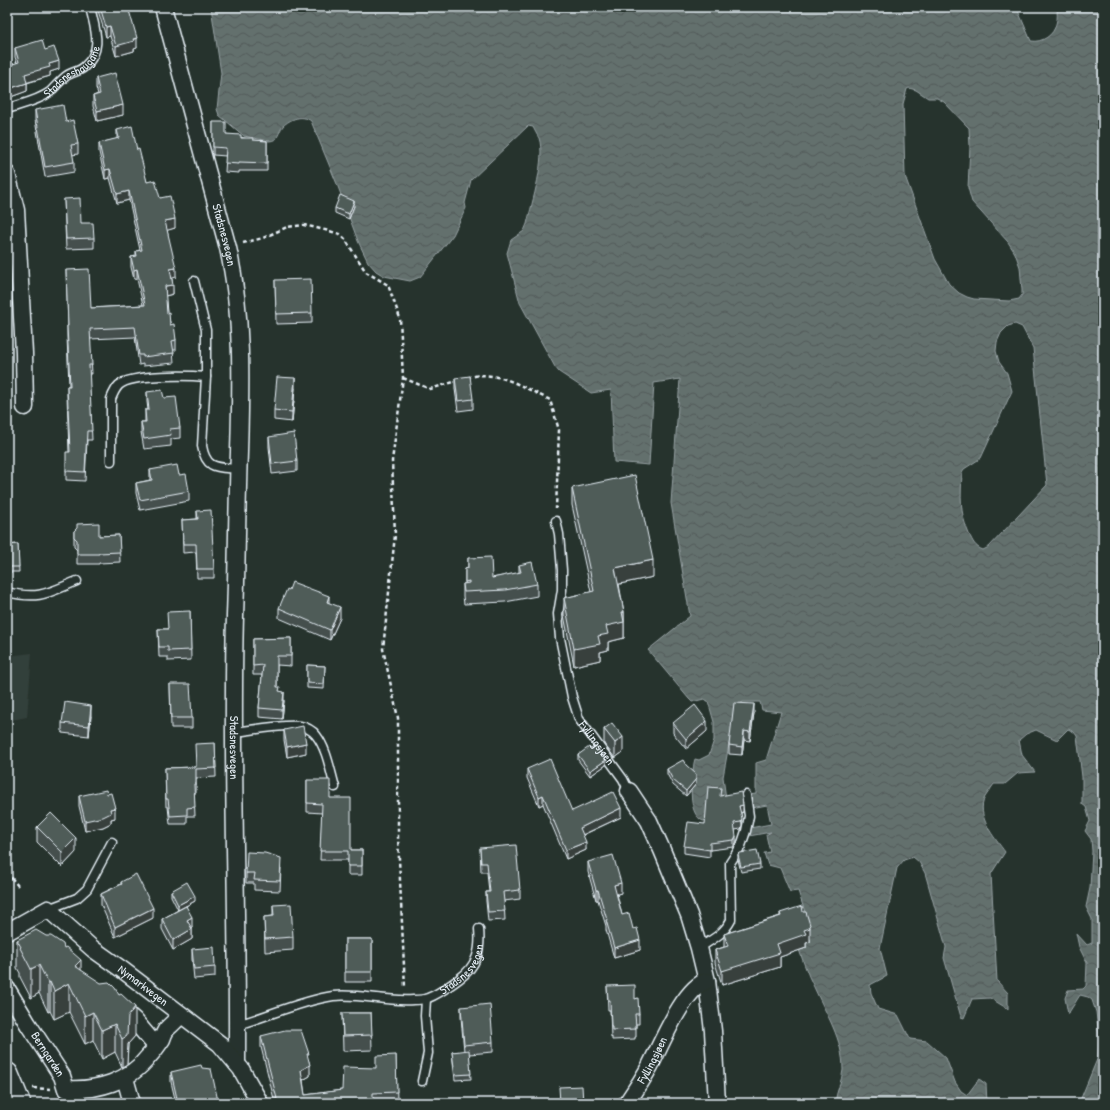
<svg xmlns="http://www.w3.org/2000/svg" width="1110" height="1110" font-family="'Patrick Hand',sans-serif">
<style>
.built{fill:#333f3a}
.water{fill:url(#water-waves);stroke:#98a3a5;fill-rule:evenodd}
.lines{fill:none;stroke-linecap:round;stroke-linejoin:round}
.lane-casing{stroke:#e8f1f8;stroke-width:11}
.street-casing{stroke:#e8f1f8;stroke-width:19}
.secondary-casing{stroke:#e8f1f8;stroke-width:25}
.path{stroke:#e8f1f8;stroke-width:2.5;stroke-dasharray:4 3;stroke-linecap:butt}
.lane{stroke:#26332d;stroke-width:8}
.street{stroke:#26332d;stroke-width:16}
.secondary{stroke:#26332d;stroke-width:22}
.wall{fill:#454f4d;stroke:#e8f1f8}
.shaded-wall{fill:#38403e;stroke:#e8f1f8}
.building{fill:#505c59;stroke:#e8f1f8}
.labels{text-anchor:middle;stroke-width:4;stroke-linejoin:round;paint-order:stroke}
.street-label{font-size:12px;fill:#e8f1f8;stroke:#26332d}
</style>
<defs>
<pattern id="water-waves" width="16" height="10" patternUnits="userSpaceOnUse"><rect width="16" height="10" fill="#636f6d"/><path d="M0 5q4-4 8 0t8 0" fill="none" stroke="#535a5a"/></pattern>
</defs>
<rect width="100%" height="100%" fill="#26332d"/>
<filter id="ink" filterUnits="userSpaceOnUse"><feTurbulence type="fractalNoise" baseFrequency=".025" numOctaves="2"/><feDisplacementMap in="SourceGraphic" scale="8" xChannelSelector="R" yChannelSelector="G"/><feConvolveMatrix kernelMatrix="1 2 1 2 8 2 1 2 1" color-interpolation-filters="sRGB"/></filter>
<g filter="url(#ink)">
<path class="built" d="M32 653 27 717 7 721V656Z"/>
<path class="water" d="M211 7H1018L1019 13 1031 41C1042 43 1054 35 1056 24 1058 19 1057 12 1057 7H1103V1103H1079L1098 1057 1099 1037 1096 1012 1092 1000 1088 997 1080 995 1068 1014 1065 998 1068 990 1083 989 1086 986 1087 963 1079 947 1076 933 1087 945 1092 943V919L1086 907 1090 888 1092 851 1091 839 1085 831 1090 821 1086 807 1082 804V777L1077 736 1074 732 1068 729 1057 740 1036 730 1026 734 1019 740 1022 755 1035 772 1018 773 1005 784H994C991 788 988 793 985 797 975 816 995 838 1005 852L991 874 997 981 1008 993V1009L990 998 972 999 964 1018 961 1017 944 958 946 947 925 873 919 862 913 857 904 860 897 868 880 948 887 976 870 985 871 993 878 1009 898 1015 910 1039 927 1041 946 1058 955 1082 961 1091 967 1095 979 1079 986 1084 987 1103H835C836 1092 842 1081 843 1070 843 1039 826 1014 814 987 807 974 803 960 798 947L809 924 798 891 790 892 780 868 768 865 764 853 770 852 766 835 771 832 749 836 750 828 771 824 767 805 751 808 749 795 756 794V763L766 760 781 712 762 710 760 702H743L736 706 723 777 726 799 707 820 703 821C686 813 692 779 694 763L695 759 699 760 709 755 714 740V722L708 701 704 699 692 702 689 699 648 650 690 616 671 503 680 379 654 383 649 465 614 462 611 390 591 393 559 372 555 367 520 303 507 253 511 240 524 231 527 224C532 202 546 159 539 138 537 135 535 131 533 127L528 126 471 180 465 203 466 208 453 235 420 277 410 281 384 276 376 271 368 262 358 241 337 184 311 121C302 114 290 119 283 126 278 132 279 141 269 141L244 136 219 115 217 109 221 73ZM909 88 916 90 928 98H937L944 102 969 128 970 146 968 188 972 202 1008 242 1015 253 1020 267 1022 290V295L1019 299 1009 301 974 299 967 297 959 293 949 284 935 259 905 176 903 104 907 89ZM1015 324 1022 327 1033 348 1047 485 989 547 983 550C975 547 973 542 969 534 959 511 961 497 962 472L964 469 981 458 1012 391 1007 373 999 362 996 351 997 342 1001 333 1008 326Z"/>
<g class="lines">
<g class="lane-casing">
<g id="lane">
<path id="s1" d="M7 109C21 104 38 101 50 92 55 87 60 81 65 77 70 72 79 72 84 67 104 50 95 29 90 7"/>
<path d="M194 281 206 330V377L202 446C206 470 218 467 238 469"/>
<path d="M111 461V399C113 394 115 389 119 385 132 374 188 375 206 377"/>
<path id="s2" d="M556 521 559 534 562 570V590L558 614 560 638 572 697 579 719 623 779 629 791"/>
<path d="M7 592C39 600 48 593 77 581"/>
<path d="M235 732C253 730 282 724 300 726 305 727 312 730 316 735 327 749 330 770 335 787"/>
<path d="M48 909 77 898 87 889 112 842"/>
<path d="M699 948C711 940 724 934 731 920L730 863 741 846 746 831 749 816 746 795"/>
<path id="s3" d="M237 1025C269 1016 300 1001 333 996 359 993 386 1002 413 1000 417 1000 423 1000 428 998 439 994 449 986 459 979 477 966 481 951 479 929"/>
<path d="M422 1081 428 1053 425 1016 426 999"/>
</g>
</g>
<g class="street-casing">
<g id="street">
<path id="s4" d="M163 7 228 248C243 315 241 384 239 452 237 507 237 562 235 616 231 765 238 915 237 1064"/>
<path d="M7 174 16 210 24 353 25 407"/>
<path d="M629 791 649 821 662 850 689 915 699 948 707 981 713 1031 717 1103"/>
<path id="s5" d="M7 932 48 909 93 949 124 971 220 1044 241 1069 260 1103"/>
<path id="s6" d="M7 989 28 1024 62 1076 66 1089C97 1091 129 1082 149 1056 154 1051 158 1045 162 1039 163 1036 164 1033 166 1030 170 1025 176 1021 181 1015"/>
<path d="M119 1007 134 1020 156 1046"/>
<path d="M125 1078 132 1103"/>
<path id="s7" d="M627 1103C635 1091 643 1079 650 1066 661 1045 684 987 707 981"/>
</g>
</g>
<g class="secondary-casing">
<path id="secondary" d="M7 1074 19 1103"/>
</g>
<path class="path" d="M243 243 263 238 287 227 304 225 329 231 340 234 345 239 366 272 388 285 400 318 403 378 392 461 395 535 383 649 398 718V837L405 988
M403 378 430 389 457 381
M467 378C496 368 524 388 550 400L559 430 556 509
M7 872 18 886
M33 1088 50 1089"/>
<use href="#lane" class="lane"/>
<use href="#street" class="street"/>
<use href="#secondary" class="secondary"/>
</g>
<path class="wall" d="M97 7H128L137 48 134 49V51L116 56 110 36 106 37Z
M15 48 45 50 59 69 50 72V76L27 83V91L8 98 7 93V66L17 63 15 57Z
M96 78 123 115 97 121 93 106V96L98 94 96 88Z
M35 110 66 122 78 144V154L72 155 74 162V172L45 177 35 120Z
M213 122 226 134 253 140 267 141V171H239V173L225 172 226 156 213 155Z
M117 130 137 150 147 182 160 198 175 228 167 230 176 277 172 278 173 294 165 296 167 313 176 340V350H173L174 363 143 366V364L139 365 135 337 90 339 92 374H89L92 440H87L85 481 66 480V471L69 452 67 395V386H69L67 336V326H68L66 270 91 308 143 305 137 279H134L131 267V257L136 256V251L140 250 129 200 117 203 110 178 105 179 99 152V143L117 139Z
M64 199 81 223 94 238V248L66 249Z
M354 206 349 219 335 213V208Z
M275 280 312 313V323L276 324Z
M7 342 9 379V389H7Z
M455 378 473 399V409L458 411 455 389Z
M295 388 292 422 274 420V410Z
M147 392 164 398 180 428V438L171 439V446L144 449 141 432V422H145V410H148L147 402Z
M269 437 297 461V471L272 474 269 447Z
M150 470 179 475 189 491V501L140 510 136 493V483L150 480Z
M572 488 653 577 619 584 624 612V638L608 642V650L600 652V660L574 666 564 615V598L591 592 572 505Z
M197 511 214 569V578H197L196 552 183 553 182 520 197 519Z
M74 531 99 536 119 535 120 562 99 563V564H77V550L74 547Z
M18 544 19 572H7V545Z
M468 558 492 578 519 573V565L537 584V596L505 602 464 604 463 596V584H465V569L468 568Z
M329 603 340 618 330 640 279 618V608Z
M190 611 191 660 168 661V657H159L158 629H167Z
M291 638V666L277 665V687L284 701 282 719 259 717V708L262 675H253V639Z
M307 665 325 666 324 689 307 688Z
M170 684 192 718V728H171Z
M754 713 750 741 744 740 742 755 729 754V745Z
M91 716 89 736 62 733V723Z
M673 723 707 731 686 749 673 733Z
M604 729 623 752 615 758 604 744Z
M284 730 306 753 287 757 284 740Z
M215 743 216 777 196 778V793H194L195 816H187V824H170L168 807H166L165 768 195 767Z
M591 749 606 765 590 776 578 760V755Z
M527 769 572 811 621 817 583 835 586 850 566 859 543 804 539 806 527 778Z
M667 769 696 784 686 796 673 785 667 774Z
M307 780 330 798 351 850H362V875H348V860H320L322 813 307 812Z
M79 796 115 818 111 819V823L103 827 85 831 79 806Z
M721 796 743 812 741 813 742 825 741 829 735 830 736 843 734 847 710 850V857L684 853V846L705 824Z
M37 827 76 852 62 867 37 842Z
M480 848 520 890V899L504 901 505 920 488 921 486 901V892H489L487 872H481Z
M738 855 760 864V869L741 872 738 860Z
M588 862 621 893 617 894 622 915 633 929 640 950 614 958 606 930V926L598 900H596L588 872Z
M281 868 280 891 254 890V883H246V873Z
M121 882 153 918 115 937 101 905V894L121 884Z
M171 891 195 901 186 906 192 927V939L173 950 162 929V919L178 910 171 896Z
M273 905 293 937V950L265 952 264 917 273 916Z
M780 913 810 939V942L806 943V948L780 957V967L722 985 715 963V950L724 947V934L780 916Z
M345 939H372V982H345Z
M17 940 64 948 81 970 135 1036 128 1044 127 1064 122 1067 115 1052 102 1059 93 1040 85 1044 69 1012 54 1019 50 1011 48 1012 39 993 31 998 20 977V973L17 968Z
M192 949 215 967V977L194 979 192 959Z
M607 986 635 999 639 1014V1024H636V1037H635V1039L612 1040V1037L611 1038 610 1010H608Z
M461 1007 493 1042V1052L469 1054 471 1079 455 1080 452 1052 464 1051 461 1017Z
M342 1013H371L372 1050 343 1051Z
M261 1036 309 1061 310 1076 303 1080 305 1095 342 1090 376 1068 396 1055 397 1103H275L261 1047Z
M171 1072 218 1103H176L171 1082Z"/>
<path class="shaded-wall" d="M110 26V36L106 37V27Z
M137 38V48L134 49V51L116 56V46Z
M59 61V69L50 72V76L25 83V74L49 64Z
M27 83V91L8 98V89Z
M123 105V115L97 121V111Z
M110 169V178L105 179V170Z
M129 191V200L117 203V194Z
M354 201V206L349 219V214Z
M175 219V228L165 231V221Z
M176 268V277L170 279V269Z
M137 269V279H134V270Z
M173 285V294L165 296V286Z
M295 378V388L292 422V412Z
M653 560V577L615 585V568Z
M329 596V606L327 602Z
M340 607V618L330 640V630Z
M9 612V622L7 623V613Z
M622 612H624V638L608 642V650L600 652V660L574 666V649L598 636 606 626Z
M284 692V701L282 719V710Z
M754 704V713L750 741V732Z
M91 706V716L89 736V726Z
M707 721V731L686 749V739Z
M744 731V740L742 755V747Z
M623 737V752L615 758V743Z
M306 743V753L287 757V747Z
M606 760V765L590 776V771Z
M696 779V784L686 796V791Z
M543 795V804L539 806V797Z
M743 805V812L739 813V806Z
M115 808V818L111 819V823L103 827 85 831V821L110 809Z
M621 808V817L580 836V828Z
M736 836V843L734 847V840Z
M76 838V852L62 867V852Z
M586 842V850L566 859V850Z
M621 883V893L614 895V885Z
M596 890H598V900H596Z
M195 896V901L178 910V905Z
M153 908V918L115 937V927Z
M192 917V927L187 930V920Z
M810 925V942L806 943V948L780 957V967L722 985V971L777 944 804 930Z
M192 929V939L173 950V940Z
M640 940V950L614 958V948Z
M81 960V989L75 966Z
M39 965V993L31 998V969Z
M50 982V1011L48 1012V983Z
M69 983V1012L54 1019V991Z
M135 1007V1036L128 1044 127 1064 122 1067V1039L128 1016Z
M93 1012V1040L85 1044V1016Z
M115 1024V1052L102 1059V1030Z
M310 1065V1076L301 1081V1070Z"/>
<path class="building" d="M100 7H128L137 38 133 39 134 41 116 46 110 26 106 27Z
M42 40 45 50 54 47 59 61 49 64 50 67 25 74 27 83 8 89 7 85V66L19 62 15 48Z
M115 73 123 105 97 111 93 96 100 94 96 78Z
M63 105 66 122 73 120 78 144 71 145 74 162 45 167 35 110Z
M213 122H226V134L241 135V138H253V140L267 141V163L239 162V164L225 163 226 148 213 147Z
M132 126 137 150 139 149 147 182 155 180 160 198 170 196 175 219 165 221 176 268 170 269 173 285 165 286 167 313 169 312 170 325 174 324 176 340 172 341 174 353 143 357V355H139L135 327 90 329 92 365H89L92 431H87L85 472 66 471V452H70L67 386H70L67 326H68L66 270 89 269 91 308 145 305 137 269 134 270 131 257 137 256 136 251 142 250 129 191 117 194 110 169 105 170 99 143 119 138 117 130Z
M340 195 354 201 349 214 335 208Z
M80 198 81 223H93L94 238 66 239 64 199Z
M311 279 312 313 276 314 275 280Z
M7 342 9 379H7Z
M470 376 473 399 458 401 455 378Z
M277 377 295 378 292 412 274 410Z
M162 390 164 398 176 397 180 428 170 429 171 435 144 439 141 422H146L145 410H149L147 392Z
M294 433 297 461 272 464 269 437Z
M177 465 179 475 186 474 189 491 140 500 136 483 152 480 150 470Z
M635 475 653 560 615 568 624 612H622L624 622 606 626 608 634 598 636 600 644 574 649 564 598 594 591 572 488Z
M211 510 214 569H197L196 544H183L182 520 198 519 197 511Z
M99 523V536L119 535 120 552 99 553V554H77V540L74 537V531L77 528V524Z
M18 544 19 567H7V545Z
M491 557 492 578 521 572 519 565 532 562 537 584 505 590 464 592 463 584 469 583V581L465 582V569L468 568V558Z
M292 582 329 596 327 602 340 607 330 630 279 608 287 589 289 590Z
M7 603 9 612 7 613Z
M190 611 191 650 168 651V647H159L158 629H168L167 612Z
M291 638V656H277V687H280L279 691 284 692 282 710 259 708 263 665 253 666V639Z
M307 665 325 666 324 684 307 683Z
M170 684H190L192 718H171Z
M65 702 91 706 89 726 62 723Z
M734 703 754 704 750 732 744 731 742 747 729 745Z
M695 705 707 721 686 739 673 723Z
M612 723 623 737 615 743 604 729Z
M303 726 306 743 287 747 284 730Z
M215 743 216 768 196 769V784H194L195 807 187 808V815L170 816 168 799H166L165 768 196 767 195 744Z
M596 746 606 760 590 771 578 755 589 747 591 749Z
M550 759 572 811 613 792 621 808 580 828 586 842 566 850 543 795 539 797 527 769Z
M683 760 686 765 696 774V779L686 791 673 780 667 769Z
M307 780H330V798H351V850H362V866H348V851H320L322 804 307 803Z
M708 787 721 788 720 796 741 792 743 805 739 806 742 818 741 822 734 823 736 836 734 840 710 843V850L684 846 688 822 705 824Z
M106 790 107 794 111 793 115 808 110 809 111 813 103 817 85 821 79 796Z
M51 813 76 838 62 852 37 827Z
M516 845 520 890 503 892 505 911 488 912 486 892H490L487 863H481L480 848Z
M757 850 760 864 741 867 738 855 740 853Z
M247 852 265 853 281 858 280 881 254 880 255 873H246Z
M613 855 621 883 614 885 622 915 629 913 633 929 637 928 640 940 614 948 606 920H607L598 890H596L588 862Z
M136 874 153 908 115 927 101 894 122 884 121 882Z
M187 882 195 896 178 905 171 891Z
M291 904 293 937 265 939 264 917 274 916 273 905Z
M186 906 192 917 187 920 192 929 173 940 162 919Z
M802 906 803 912H806L810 925 809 926 810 928 804 930 806 934 777 944 780 953 722 971 715 950 728 946 724 934 781 916 780 913Z
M36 930 46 936H51L63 944 64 948 66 947 73 953 81 960 75 966 101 983 109 982 115 988 119 995 121 994 135 1007 128 1016 127 1036 122 1039 115 1024 102 1030 93 1012 85 1016 69 983 54 991 50 982 48 983 39 965 31 969 20 948 21 947 17 940Z
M345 939H372V972H345Z
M214 947 215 967 194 969 192 949Z
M635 985V999L638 998 639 1014H635L636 1027H634L635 1029 612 1030V1027H611L610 1000H608L607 986Z
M490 1004 493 1042 464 1045 461 1007Z
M342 1013H371L372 1035 343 1036Z
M285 1030H301L309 1054H307L310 1065 301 1070 305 1095 342 1090 343 1067 376 1068V1056L396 1055 397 1092 373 1093V1103H276L275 1099H277L261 1036Z
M469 1050 471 1074 455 1075 452 1052Z
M201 1065 202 1068 211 1069 218 1101 215 1103H178L171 1072Z
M582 1086 583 1103H560L559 1087Z"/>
</g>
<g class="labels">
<g class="street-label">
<text dy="4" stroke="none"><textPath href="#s1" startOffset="77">Stadsneshaugane</textPath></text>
<text dy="4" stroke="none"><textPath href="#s4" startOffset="236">Stadsnesvegen</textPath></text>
<text dy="4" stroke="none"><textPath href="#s2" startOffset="231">Fyllingsjøen</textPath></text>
<text dy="4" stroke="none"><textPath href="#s4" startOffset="750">Stadsnesvegen</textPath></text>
<text dy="4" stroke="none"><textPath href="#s3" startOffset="242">Stadsnesvegen</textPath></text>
<text dy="4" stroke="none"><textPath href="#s5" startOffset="169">Nymarkvegen</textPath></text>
<text dy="4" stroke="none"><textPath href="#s6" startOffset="77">Berngarden</textPath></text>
<text dy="4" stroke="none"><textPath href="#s7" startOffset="50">Fyllingsjøen</textPath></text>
</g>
</g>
<rect width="1110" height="1110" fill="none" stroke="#26332d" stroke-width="24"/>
<rect x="12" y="12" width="1086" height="1086" fill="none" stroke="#e8f1f8" stroke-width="1.5" filter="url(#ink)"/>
</svg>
